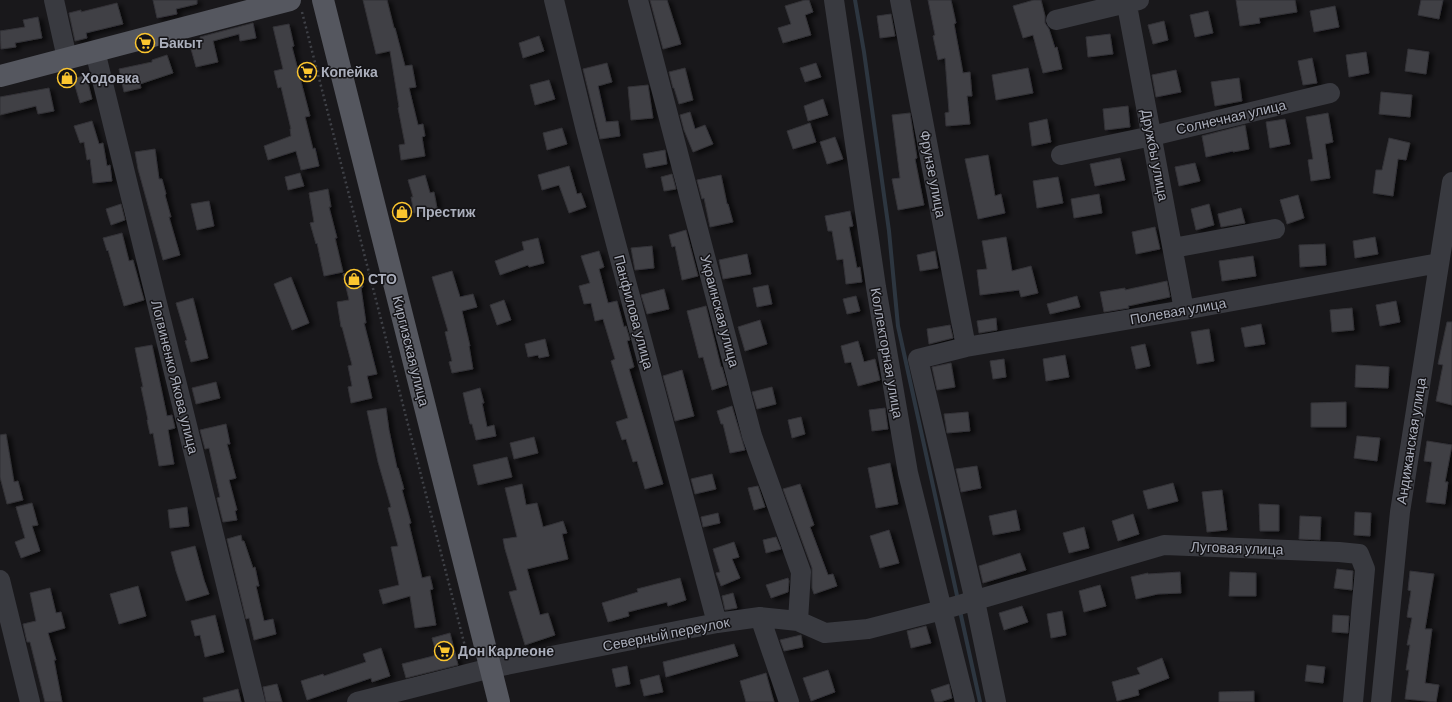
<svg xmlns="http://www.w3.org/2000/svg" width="1452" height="702" font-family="Barlow,sans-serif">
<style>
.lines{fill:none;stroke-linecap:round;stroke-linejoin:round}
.stream{stroke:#2d3640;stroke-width:4}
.building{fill:#404045;stroke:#333237;filter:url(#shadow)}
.path{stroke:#3f4147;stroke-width:2.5;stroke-dasharray:2 3;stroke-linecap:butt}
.minor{stroke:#393a40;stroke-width:20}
.major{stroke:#55575f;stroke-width:22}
.labels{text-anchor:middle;stroke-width:3;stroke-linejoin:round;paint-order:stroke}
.poi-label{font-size:14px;font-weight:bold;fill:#aaaebb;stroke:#141316;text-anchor:start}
.street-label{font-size:14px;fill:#aaaebb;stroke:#141316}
</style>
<defs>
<filter id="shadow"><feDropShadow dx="4.5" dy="2.5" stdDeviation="2" flood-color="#0009"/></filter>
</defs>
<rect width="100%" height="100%" fill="#19181b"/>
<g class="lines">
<path class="stream" d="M855 0 864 52 889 231 898 326 958 600
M960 611 980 702"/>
</g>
<path class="building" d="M153 0H197V4L176 9 177 14 157 18Z
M363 0H387L394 28H395L405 66 412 65 416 87 409 88 418 125 423 124 425 136 422 137 425 156 401 160 399 145 405 144 398 108 399 107 390 51 376 54Z
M650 0H667L681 44 663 49Z
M805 0H809L813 12 805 15 811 35 783 43 778 28 791 24 785 6Z
M928 0H951L956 23 954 24 963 73 970 72 972 96H967L970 124 946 126 945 113 949 112 945 58 938 60 933 36 935 35Z
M1034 0H1041L1045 16V23L1049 29 1055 48 1057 47 1062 69 1043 73 1033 35 1023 38 1013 6Z
M1236 0H1295L1297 12 1259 18 1260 23 1240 26Z
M1421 0H1443L1439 19 1418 15Z
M117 3 123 24 86 33 87 38 75 41 69 13 81 10V12Z
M1335 6 1339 27 1314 32 1310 11Z
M1208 11 1213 33 1195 37 1190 15Z
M891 14 895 36 880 38 877 16Z
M38 17 42 38 15 43 16 47 1 49 0 31 25 27 23 20Z
M1164 21 1168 40 1153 44 1148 25Z
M253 23 256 38 240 41 239 34 213 41 218 62 196 67 191 49 202 46 200 37Z
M289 24 294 46 292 47 310 116 305 117 313 149 315 148 319 166 301 170 296 151 268 160 264 146 291 136 290 129H291L281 87 278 88 274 71 283 69 273 27Z
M1110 34 1113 54 1088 57 1086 37Z
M539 36 544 51 523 58 519 43Z
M1408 49 1429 52 1426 74 1405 71Z
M1366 52 1369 73 1349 77 1346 55Z
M167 55 173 73 140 84 141 88 124 92 119 69 152 62V60Z
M1312 58 1317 83 1303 85 1298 61Z
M607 63 612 82 598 86 606 122 618 121 620 136 600 139 583 69Z
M816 63 821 77 805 82 800 68Z
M685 68 693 100 679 104 674 88H673L669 72Z
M1028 68 1033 93 996 100 992 75Z
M1176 70 1181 92 1156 97 1152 75Z
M86 75 92 99 80 103 73 79Z
M1239 78 1242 101 1215 106 1211 82Z
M549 80 555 99 535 105 530 85Z
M648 85 653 118 631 120 628 87Z
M49 88 54 111 38 114 36 106 0 115V97Z
M1381 92 1412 95 1410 117 1379 114Z
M823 99 828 115 808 121 804 106Z
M1128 106 1130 127 1105 130 1103 109Z
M690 112 695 129 705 125 713 144 693 152 684 130 680 115Z
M910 113 917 158 915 159 924 205 898 210 892 179 900 178 892 115Z
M1328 113 1333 142 1325 144 1330 178 1311 181 1308 160 1313 159 1306 117Z
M1047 119 1051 142 1032 146 1029 123Z
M1285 119 1290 144 1270 148 1266 122Z
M92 121 99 144 103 143 107 166 110 165 112 181 93 183 90 159 87 160 84 142 80 143 74 126Z
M810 123 816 142 793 149 787 131Z
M1245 125 1249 149 1233 152V151L1206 157 1202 136Z
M562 128 567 144 547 150 543 133Z
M835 137 843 159 827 164 820 142Z
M1389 138 1410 143 1406 160 1398 159 1393 196 1373 193 1376 170H1382Z
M155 149 159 179H162L166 194 165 195 171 217H169L180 255 163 260 138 169 135 152Z
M665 150 667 164 646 168 643 154Z
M988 155 995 196 1001 194 1005 213 978 219 965 159Z
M1120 158 1125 180 1095 186 1090 164Z
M1195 163 1200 181 1179 186 1175 167Z
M569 166 577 194 581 193 586 207 569 213 559 185 542 190 538 175Z
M300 173 304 186 288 190 285 177Z
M672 174 676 189 664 191 661 177Z
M425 175 430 193 434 192 437 208 414 213 411 197H413L408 180Z
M721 175 727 204H728L733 222 710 227 704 198 702 199 697 180Z
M1058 177 1063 203 1037 208 1033 181Z
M328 189 331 207H329L337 238H335L343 272 324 276 317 243 316 244 310 223 314 222 309 193Z
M1099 194 1102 213 1074 218 1071 199Z
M1298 195 1304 218 1287 224 1280 200Z
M209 201 214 226 197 230 191 204Z
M121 204 125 220 111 225 106 209Z
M1209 204 1214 225 1196 230 1191 209Z
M1241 208 1245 223 1221 227 1218 214Z
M850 211 853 226 849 227 857 268 860 267 862 282 846 284 843 259 837 260 832 231H828L825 216Z
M1155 227 1160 249 1136 254 1132 232Z
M686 230 698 276 682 280 675 246 672 247 669 235Z
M122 233 129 261 133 260 144 300 124 306 108 250 107 251 103 238Z
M1006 237 1012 271 1031 266 1038 293 1021 297 1019 290 980 295 977 270 987 269 982 241Z
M1375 237 1378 254 1355 258 1353 241Z
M538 238 544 263 529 267 528 265 500 275 495 261 524 250 522 242Z
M1325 244 1326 265 1300 267 1299 245Z
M652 246 654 268 635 270 631 248Z
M599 251 604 267 599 269 608 303 617 301 624 327 626 326 630 340 627 341 634 367 629 369 663 484 645 489 637 461 633 462 626 439 622 440 616 422 628 418 611 361 615 359 603 319 595 321 591 303 584 304 579 286 590 283 581 256Z
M935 251 938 268 920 271 917 255Z
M747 254 751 274 723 279 719 260Z
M1253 256 1256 276 1222 281 1219 261Z
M359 270 363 287 361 288 366 323H364L377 374 367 376 372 398 351 403 348 387 352 386 348 366 352 365 342 327H341L337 302 349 300 343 274Z
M452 271 460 297 473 294 477 307 462 311 470 346H469L473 369 452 373 449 362 452 361 445 332 448 331 432 277Z
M291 277 309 323 292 330 274 284Z
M1167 281 1170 297 1128 306 1129 308 1104 312 1100 292 1125 288V290Z
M768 285 772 304 757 307 753 288Z
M664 289 669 309 647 314 641 295Z
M856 296 860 311 847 314 843 299Z
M1077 296 1080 307 1050 314 1047 304Z
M193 298 208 358 191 362 185 341 187 340 176 303Z
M504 300 511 320 497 325 490 305Z
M1396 301 1400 322 1380 326 1376 305Z
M706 306 721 367H722L727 385 712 390 703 357 699 358 687 311Z
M1352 308 1354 330 1332 332 1330 310Z
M996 318 997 330 979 333 977 321Z
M760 320 767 344 745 351 738 327Z
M1447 322H1452V405L1436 401 1443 365 1438 364Z
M1261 324 1265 344 1245 347 1241 328Z
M950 325 953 338 929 344 927 329Z
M1209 329 1214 361 1197 364 1191 332Z
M545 339 549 356 539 358 538 355 528 357 525 344Z
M858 341 864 362 875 359 880 380 858 386 851 362 845 363 841 346Z
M1145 344 1150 366 1136 369 1131 347Z
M152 345 167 416 172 415 175 428 168 430 174 464 159 466 153 433 150 434 147 420H148L141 387H143L135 348Z
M1065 355 1069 377 1046 381 1043 359Z
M1004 359 1006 377 993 379 990 361Z
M951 363 955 387 937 390 932 367Z
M1356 365 1389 367 1388 388 1355 387Z
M682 370 694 416 675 421 663 376Z
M216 382 220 398 196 404 192 388Z
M772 387 776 404 757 409 752 392Z
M480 388 484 403H482L487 427 494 425 496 436 476 440 472 424H470L463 393Z
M1346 402V427H1311V403Z
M732 406 745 450 730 453 723 424H721L717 411Z
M386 408 389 430 397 468H398L404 489 402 490 411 523 409 524 422 578 430 576 433 589 430 590 436 625 415 628 410 596 383 604 379 590 399 585 391 547 398 546 388 508 391 507 378 462 367 411Z
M885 408 888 429 872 431 869 410Z
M968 412 970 431 947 433 944 414Z
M801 417 805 434 792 438 788 420Z
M226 424 230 444H227L236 478 229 480 237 510 235 511 237 520 223 522 217 498 220 497 209 448 205 449 200 430Z
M6 434 14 482 18 481 23 500 7 504 0 477V435Z
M1357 436 1380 438 1377 461 1354 458Z
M534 437 538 453 514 459 510 443Z
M1427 441 1452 445 1445 482H1448L1445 504 1426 502 1432 462 1424 461Z
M507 457 512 477 478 485 473 465Z
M890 463 898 504 876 508 868 468Z
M977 466 981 488 961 492 956 469Z
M712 474 716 489 695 494 691 479Z
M1173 483 1178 501 1148 509 1143 491Z
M522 484 526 505 537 503 543 527 563 521 567 533 562 534 568 559 527 569 540 615 548 613 555 635 525 645 509 592 517 590 505 549 503 539 517 537 505 488Z
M800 484 814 525 810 527 828 575 833 574 837 586 814 594 812 588V568L783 489Z
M758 486 765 507 754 510 748 488Z
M1222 490 1227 530 1207 532 1202 492Z
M32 503 38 525 32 526 40 551 21 558 15 542 25 538 16 507Z
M1259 504 1279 505V531H1260Z
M187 507 189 526 170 528 168 510Z
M1016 510 1020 530 993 535 989 516Z
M1355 512 1371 513 1370 536 1354 535Z
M718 513 720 523 703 527 701 517Z
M1133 514 1139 534 1118 541 1112 521Z
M1300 516 1321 517 1320 540 1299 539Z
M1084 527 1089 548 1069 553 1063 533Z
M889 530 899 563 880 568 870 536Z
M241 535 242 541H244L253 568 255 567 259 586H256L264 621 273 619 276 634 254 640 249 618 246 619 227 539Z
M776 537 781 549 766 553 763 540Z
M734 542 739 557 732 559 740 578 721 586 716 573 720 572 713 549Z
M195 546 204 580 209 594 186 601 176 571 171 552Z
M1020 553 1026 570 983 583 979 566Z
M1337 569 1353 571 1352 590 1334 588Z
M1410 571 1434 574 1425 629H1432L1425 683 1439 685 1436 702 1405 699 1409 670H1406L1410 645H1407L1412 618 1407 617 1411 591 1408 590Z
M1180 572 1181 593 1158 594 1136 599 1131 577 1148 573V574Z
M1230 572 1256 573V596H1229Z
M680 578 686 600 668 606 667 602 628 612 629 616 608 622 602 603 638 592 637 589Z
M788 578 789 581 788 592 771 598 766 585Z
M1100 585 1106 606 1084 612 1079 591Z
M138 586 146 616 119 624 110 594Z
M50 588 56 613 61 612 65 628 48 633 56 660H54L62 702H45L30 642H27L23 624 36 621 30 593Z
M733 593 737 608 725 610 722 596Z
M1022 606 1028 622 1004 630 999 613Z
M1062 611 1066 635 1051 638 1047 614Z
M215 615 224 652 205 657 200 635 195 636 191 621Z
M1333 615 1349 616 1348 633 1332 632Z
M926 626 931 643 911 648 907 631Z
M450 633 458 665 406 678 402 664 437 655 432 638Z
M801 635 803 647 784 651 780 640Z
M734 644 738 656 666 677 663 662Z
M381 648 390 676 372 682 371 678 307 700 301 681 323 674 324 676 366 662 363 654Z
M1162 658 1169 678 1138 690 1139 695 1117 701 1112 682 1140 674 1137 668Z
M1307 665 1325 667 1323 683 1305 681Z
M627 666 630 684 616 687 612 669Z
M828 670 835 692 811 701 803 678Z
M766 673 774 702H746L740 681Z
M659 675 663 692 644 696 640 680Z
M277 684 282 702H266L263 687Z
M949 684 952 698 940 702H935L931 690Z
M238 689 241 702H204L203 698Z
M1254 691V702H1219V692Z"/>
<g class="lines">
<path class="path" d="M302 12 468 658"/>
<path class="minor" d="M54 0 67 58
M554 0 586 131 717 623
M638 0 752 436 801 572 798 621
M834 0 876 287 908 473 965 702
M900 0 966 347
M1126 0 1184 310
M1056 20 1139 0
M95 51 255 702
M1061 155 1152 136 1330 93
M1173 248 1275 229
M0 580 30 702
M760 617 789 702
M357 702 491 668 717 623 760 617 798 621 825 633 868 629 942 610 1164 545 1339 552 1359 554 1365 569 1353 702
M996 702 975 601 918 359 966 347 1184 310 1439 263
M1381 702 1400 512 1452 182"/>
<path class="major" d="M323 0 499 702
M0 76 290 0"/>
</g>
<defs>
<g id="supermarket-ring" transform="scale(1)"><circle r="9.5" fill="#141316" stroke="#fcc62f" stroke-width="1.5"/><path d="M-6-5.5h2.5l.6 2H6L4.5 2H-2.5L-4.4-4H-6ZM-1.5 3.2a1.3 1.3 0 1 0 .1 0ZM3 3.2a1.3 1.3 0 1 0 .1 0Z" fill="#fcc62f"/></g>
<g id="shop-ring" transform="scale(1)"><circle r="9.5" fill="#141316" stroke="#fcc62f" stroke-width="1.5"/><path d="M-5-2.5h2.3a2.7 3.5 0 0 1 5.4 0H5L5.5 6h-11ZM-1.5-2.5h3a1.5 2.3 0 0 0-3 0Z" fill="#fcc62f"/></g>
</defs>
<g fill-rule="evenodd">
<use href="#supermarket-ring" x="145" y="43"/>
<use href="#supermarket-ring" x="307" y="72"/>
<use href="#shop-ring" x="67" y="78"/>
<use href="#shop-ring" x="402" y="212"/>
<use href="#shop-ring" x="354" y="279"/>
<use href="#supermarket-ring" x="444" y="651"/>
</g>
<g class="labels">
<g class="poi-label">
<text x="159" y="48">Бакыт</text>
<text x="321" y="77">Копейка</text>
<text x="81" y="83">Ходовка</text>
<text x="416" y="217">Престиж</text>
<text x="368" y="284">СТО</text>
<text x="458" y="656">Дон Карлеоне</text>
</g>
<g class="street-label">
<text transform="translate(1231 117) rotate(-13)" y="5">Солнечная улица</text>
<text transform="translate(1155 155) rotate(79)" y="5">Дружбы улица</text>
<text transform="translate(933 174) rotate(79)" y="5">Фрунзе улица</text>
<text transform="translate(720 311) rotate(75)" y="5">Украинская улица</text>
<text transform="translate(1178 311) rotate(-10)" y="5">Полевая улица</text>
<text transform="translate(634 312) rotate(75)" y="5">Панфилова улица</text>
<text transform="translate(411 351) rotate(76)" y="5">Киргизская улица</text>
<text transform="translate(887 353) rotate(80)" y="5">Коллекторная улица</text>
<text transform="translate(175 377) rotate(76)" y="5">Логвиненко Якова улица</text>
<text transform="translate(1411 441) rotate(-81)" y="5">Андижанская улица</text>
<text transform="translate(1237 548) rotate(2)" y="5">Луговая улица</text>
<text transform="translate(666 634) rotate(-11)" y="5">Северный переулок</text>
</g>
</g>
</svg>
